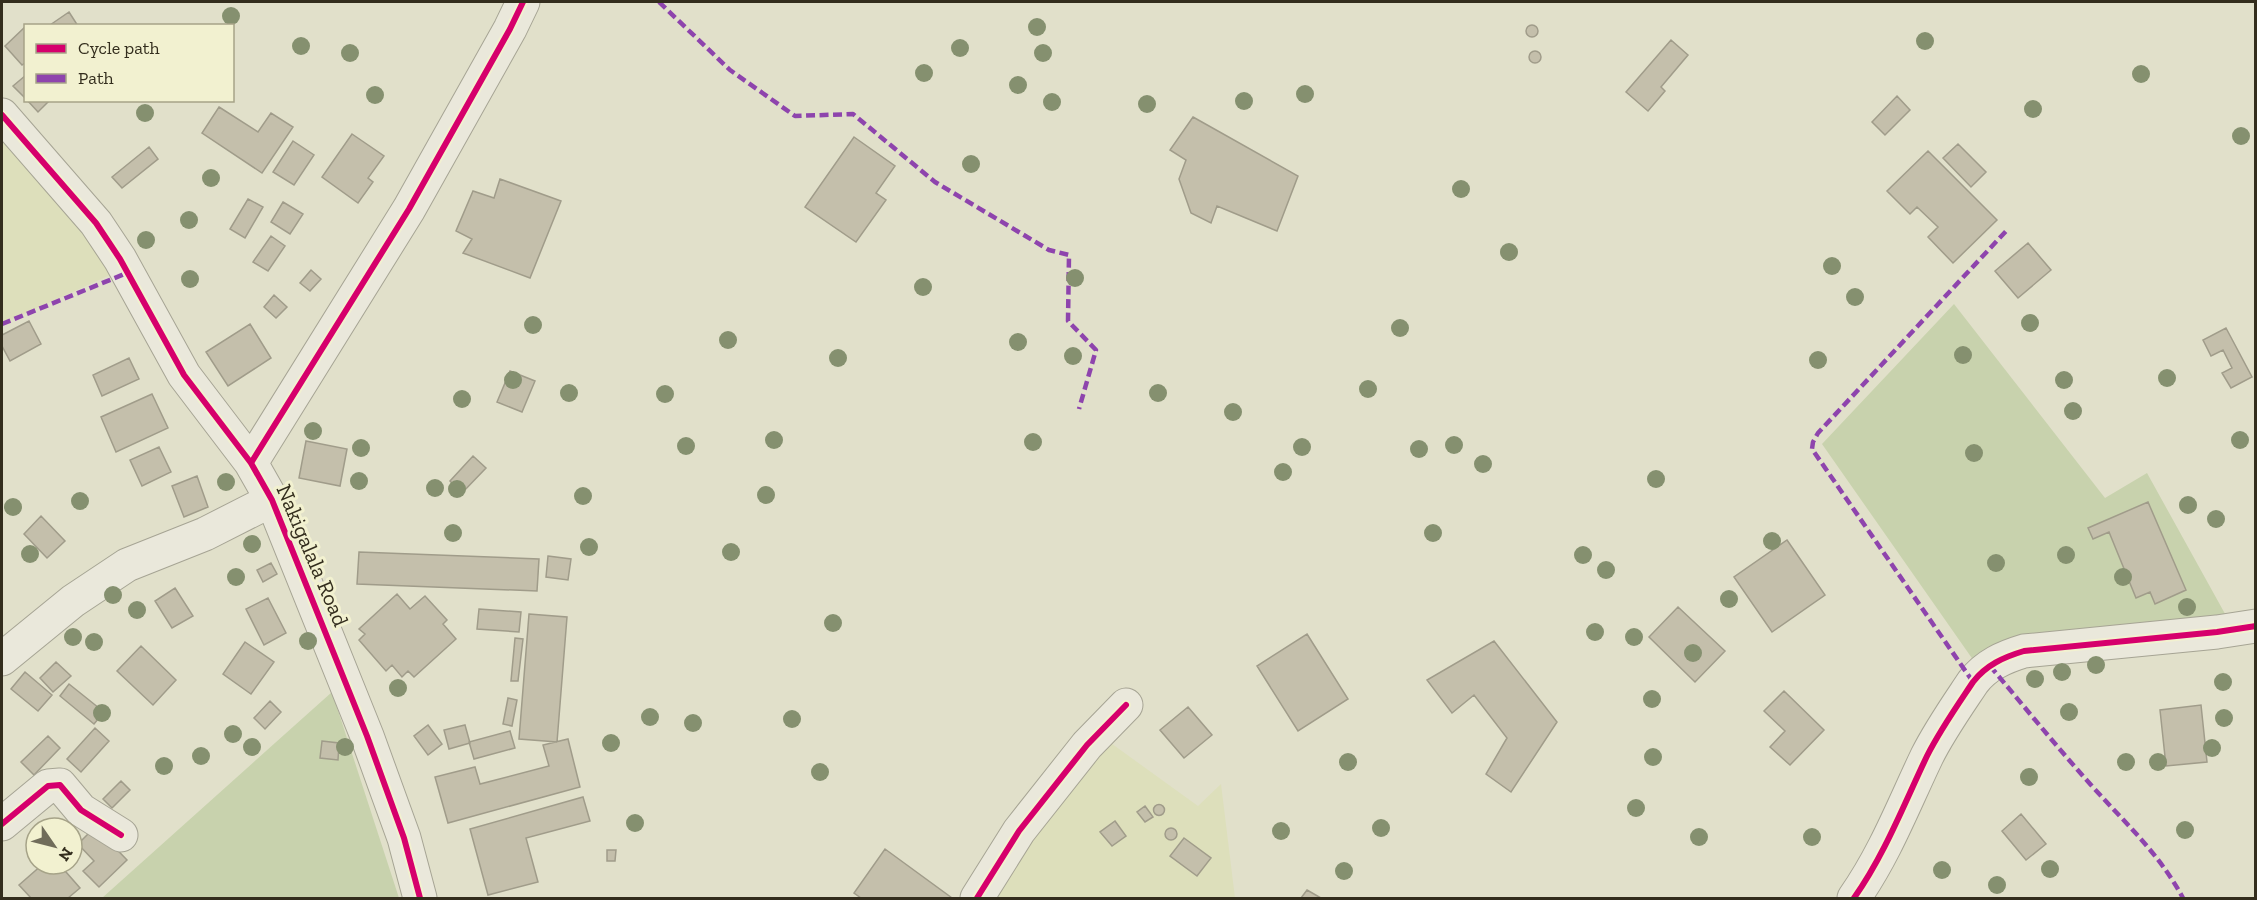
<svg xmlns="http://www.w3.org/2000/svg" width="2257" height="900" font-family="'Zilla Slab',serif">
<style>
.farmland{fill:#dddfbb}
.green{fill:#c8d2ad}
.building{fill:#c4bfab;stroke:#a09c8a;stroke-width:1.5}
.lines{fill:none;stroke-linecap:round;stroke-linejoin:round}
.minor-casing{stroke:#a6a494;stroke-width:35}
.minor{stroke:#eae8db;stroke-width:33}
.quiet{stroke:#8e44ad;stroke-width:4.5;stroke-dasharray:9 4.5;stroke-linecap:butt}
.cycleway-casing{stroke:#f2f1d0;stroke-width:10}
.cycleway{stroke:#d6006c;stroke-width:6}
.tree{fill:#85906f}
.labels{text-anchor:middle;stroke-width:6;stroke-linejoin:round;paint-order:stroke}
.street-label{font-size:22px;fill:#332d1d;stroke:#f2f1d0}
</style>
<rect width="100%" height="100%" fill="#e1e0ca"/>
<path class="farmland" d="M2 132 121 270 2 324Z
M1090 728 1198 806 1221 784 1235 898H987Z"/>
<path class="green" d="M1954 304 2105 498 2147 473 2229 621 1976 664 1822 444Z
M332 692 399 898H102Z"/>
<path class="building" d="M69 12 78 26H51L50 25Z
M1526 31a6 6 0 1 1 12 0a6 6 0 1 1-12 0Z
M26 26V62L22 65 5 46Z
M1671 40 1688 55 1661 87 1665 91 1648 111 1626 92Z
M1529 57a6 6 0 1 1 12 0a6 6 0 1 1-12 0Z
M26 75V99L13 86Z
M1897 96 1910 110 1885 135 1872 122Z
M27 100H50L38 112Z
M219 107 258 132 271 113 293 127 262 173 202 133Z
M1193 117 1298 176 1277 231 1217 206 1211 223 1191 213 1179 179 1186 160 1170 150Z
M352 134 384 156 368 178 373 182 358 203 322 177Z
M854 137 895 166 876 193 886 200 856 242 805 207Z
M293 141 314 155 294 185 273 172Z
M1958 144 1986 172 1971 187 1943 158Z
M149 147 158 159 122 188 112 177Z
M1928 151 1997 220 1953 263 1928 237 1938 227 1917 207 1910 214 1887 191Z
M500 179 561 201 530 278 463 253 472 239 456 231 473 191 494 198Z
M248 199 263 207 245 238 230 229Z
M283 202 303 214 290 234 271 222Z
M271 236 285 246 268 271 253 262Z
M2028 243 2051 270 2018 298 1995 271Z
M311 270 321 279 310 291 300 283Z
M274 295 287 307 276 318 264 307Z
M29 321 41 344 10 361 2 346V335Z
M250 324 271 358 228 386 206 352Z
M2226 328 2252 377 2231 388 2222 373 2232 368 2223 350 2211 356 2203 340Z
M129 358 139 379 102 396 93 375Z
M510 371 535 381 522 412 497 402Z
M152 394 168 428 116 452 101 417Z
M306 441 347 449 340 486 299 478Z
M159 447 171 472 142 486 130 460Z
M473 456 486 468 462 493 450 481Z
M197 476 208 507 184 517 172 486Z
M2148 502 2186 590 2155 604 2150 592 2136 598 2109 532 2093 539 2088 528Z
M41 516 65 541 47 558 24 534Z
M1787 540 1825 595 1772 632 1734 577Z
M359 552 539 559 537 591 357 584Z
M548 556 571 559 568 580 546 577Z
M271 563 277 574 263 582 257 570Z
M175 588 193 616 172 628 155 601Z
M397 594 410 609 425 596 447 620 443 624 456 639 414 677 408 671 402 677 392 665 386 671 359 640 365 634 359 629Z
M268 598 286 633 264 645 246 609Z
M1678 607 1725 651 1695 682 1649 637Z
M479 609 521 612 519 632 477 629Z
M529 614 567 617 557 742 519 739Z
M1307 634 1348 699 1298 731 1257 666Z
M515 638 523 639 518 681H511Z
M1494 641 1557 722 1511 792 1486 774 1507 738 1474 695 1452 713 1427 680Z
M245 642 274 662 251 694 223 674Z
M141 646 176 680 153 705 117 671Z
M56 662 71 676 53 692 40 678Z
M25 672 52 695 38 711 11 689Z
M69 684 104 712 94 724 60 696Z
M1784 691 1824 730 1790 765 1770 747 1785 731 1764 711Z
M508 698 517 700 512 726 503 724Z
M270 701 281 712 265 729 254 718Z
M2201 705 2207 762 2166 766 2160 710Z
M1188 707 1212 735 1184 758 1160 730Z
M428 725 442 744 428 755 414 736Z
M465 725 470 743 449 749 444 730Z
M95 728 109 741 81 772 67 759Z
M510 731 515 748 474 759 469 742Z
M48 736 60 748 34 775 21 762Z
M568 739 580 787 448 823 435 777 475 767 480 784 549 766 543 745Z
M322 741 339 743 338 760 320 758Z
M121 781 130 790 112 808 103 799Z
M583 797 590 821 526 838 538 882 488 895 470 829Z
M1153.5 810a5.5 5.5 0 1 1 11 0a5.5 5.5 0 1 1-11 0Z
M1145 806 1153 817 1145 822 1137 812Z
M2021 814 2046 844 2026 860 2002 831Z
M1115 821 1126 836 1112 846 1100 832Z
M95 827 127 860 99 887 83 871 94 861 78 844Z
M1165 834a6 6 0 1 1 12 0a6 6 0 1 1-12 0Z
M1184 838 1211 858 1197 876 1170 856Z
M885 849 952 898H861L854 893Z
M607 850H616L615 861H607Z
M43 864H59L80 888 68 898H31L19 885Z
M1307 890 1321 898H1301Z"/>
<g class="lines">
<g class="minor-casing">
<path id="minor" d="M2 115 96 223 120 259 184 375 251 463 272 500 367 736 404 838 420 898
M251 463 409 209 510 29 523 2
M2 659 73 601 127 565 205 534 272 500
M2 824 48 786 60 785 81 810 121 835
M977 898 1019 831 1087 745 1126 705
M1854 898C1885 854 1904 804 1927 756 1940 730 1957 706 1973 682 1986 665 2004 657 2024 651L2217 632 2256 626"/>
</g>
<use href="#minor" class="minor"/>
<path class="quiet" d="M659 2 730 70 795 116 853 114 935 182 1049 250 1069 255 1068 321 1096 350 1079 409
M2 324 127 273
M1990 666C2023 705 2056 746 2091 785 2126 824 2158 852 2183 898
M1973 682 1812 449 1813 442 1818 433 2008 229"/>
<g class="cycleway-casing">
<path id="cycleway" d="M2 115 96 223 120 259 184 375 251 463 272 500 367 736 404 838 420 898
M251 463 409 209 510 29 523 2
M2 824 48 786 60 785 81 810 121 835
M977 898 1019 831 1087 745 1126 705
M1854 898C1885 854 1904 804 1927 756 1940 730 1957 706 1973 682 1986 665 2004 657 2024 651L2217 632 2256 626"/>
</g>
<use href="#cycleway" class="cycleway"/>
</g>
<g class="tree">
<circle cx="231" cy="16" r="9"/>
<circle cx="1037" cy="27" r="9"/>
<circle cx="1925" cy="41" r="9"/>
<circle cx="301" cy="46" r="9"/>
<circle cx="960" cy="48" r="9"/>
<circle cx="350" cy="53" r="9"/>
<circle cx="1043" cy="53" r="9"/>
<circle cx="924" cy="73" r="9"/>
<circle cx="2141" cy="74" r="9"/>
<circle cx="1018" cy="85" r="9"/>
<circle cx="1305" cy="94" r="9"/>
<circle cx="375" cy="95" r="9"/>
<circle cx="1244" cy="101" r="9"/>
<circle cx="1052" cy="102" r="9"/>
<circle cx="1147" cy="104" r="9"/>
<circle cx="2033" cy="109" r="9"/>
<circle cx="145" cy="113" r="9"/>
<circle cx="2241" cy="136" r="9"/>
<circle cx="971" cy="164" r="9"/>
<circle cx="211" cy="178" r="9"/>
<circle cx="1461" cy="189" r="9"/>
<circle cx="189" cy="220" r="9"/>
<circle cx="146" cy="240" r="9"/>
<circle cx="1509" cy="252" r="9"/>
<circle cx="1832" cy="266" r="9"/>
<circle cx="1075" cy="278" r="9"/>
<circle cx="190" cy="279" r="9"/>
<circle cx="923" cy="287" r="9"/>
<circle cx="1855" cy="297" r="9"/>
<circle cx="2030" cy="323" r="9"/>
<circle cx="533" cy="325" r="9"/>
<circle cx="1400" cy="328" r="9"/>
<circle cx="728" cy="340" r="9"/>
<circle cx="1018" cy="342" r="9"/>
<circle cx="1963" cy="355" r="9"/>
<circle cx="1073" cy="356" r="9"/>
<circle cx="838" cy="358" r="9"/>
<circle cx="1818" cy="360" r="9"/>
<circle cx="2167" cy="378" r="9"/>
<circle cx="513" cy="380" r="9"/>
<circle cx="2064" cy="380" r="9"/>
<circle cx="1368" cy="389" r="9"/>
<circle cx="569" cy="393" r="9"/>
<circle cx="1158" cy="393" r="9"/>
<circle cx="665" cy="394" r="9"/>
<circle cx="462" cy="399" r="9"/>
<circle cx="2073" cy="411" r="9"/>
<circle cx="1233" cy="412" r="9"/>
<circle cx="313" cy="431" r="9"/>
<circle cx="774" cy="440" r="9"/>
<circle cx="2240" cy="440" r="9"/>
<circle cx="1033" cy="442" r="9"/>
<circle cx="1454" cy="445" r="9"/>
<circle cx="686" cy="446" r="9"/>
<circle cx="1302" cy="447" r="9"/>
<circle cx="361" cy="448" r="9"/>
<circle cx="1419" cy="449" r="9"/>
<circle cx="1974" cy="453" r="9"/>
<circle cx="1483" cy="464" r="9"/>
<circle cx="1283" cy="472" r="9"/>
<circle cx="1656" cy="479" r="9"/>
<circle cx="359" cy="481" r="9"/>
<circle cx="226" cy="482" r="9"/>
<circle cx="435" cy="488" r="9"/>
<circle cx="457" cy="489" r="9"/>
<circle cx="766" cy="495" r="9"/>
<circle cx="583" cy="496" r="9"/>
<circle cx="80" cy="501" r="9"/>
<circle cx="2188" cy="505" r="9"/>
<circle cx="13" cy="507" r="9"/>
<circle cx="2216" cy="519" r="9"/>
<circle cx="453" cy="533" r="9"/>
<circle cx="1433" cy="533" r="9"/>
<circle cx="1772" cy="541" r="9"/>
<circle cx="252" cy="544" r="9"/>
<circle cx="589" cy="547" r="9"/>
<circle cx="731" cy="552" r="9"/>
<circle cx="30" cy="554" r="9"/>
<circle cx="1583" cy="555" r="9"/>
<circle cx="2066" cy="555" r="9"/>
<circle cx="1996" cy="563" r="9"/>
<circle cx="1606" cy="570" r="9"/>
<circle cx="236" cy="577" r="9"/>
<circle cx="2123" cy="577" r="9"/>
<circle cx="113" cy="595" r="9"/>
<circle cx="1729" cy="599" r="9"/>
<circle cx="2187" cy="607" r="9"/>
<circle cx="137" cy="610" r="9"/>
<circle cx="833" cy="623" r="9"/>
<circle cx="1595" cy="632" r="9"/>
<circle cx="73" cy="637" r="9"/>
<circle cx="1634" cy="637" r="9"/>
<circle cx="308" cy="641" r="9"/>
<circle cx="94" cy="642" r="9"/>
<circle cx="1693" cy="653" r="9"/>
<circle cx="2096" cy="665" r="9"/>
<circle cx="2062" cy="672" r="9"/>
<circle cx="2035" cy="679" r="9"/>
<circle cx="2223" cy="682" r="9"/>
<circle cx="398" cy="688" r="9"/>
<circle cx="1652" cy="699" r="9"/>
<circle cx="2069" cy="712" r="9"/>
<circle cx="102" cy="713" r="9"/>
<circle cx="650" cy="717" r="9"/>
<circle cx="2224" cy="718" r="9"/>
<circle cx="792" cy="719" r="9"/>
<circle cx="693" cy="723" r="9"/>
<circle cx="233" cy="734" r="9"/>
<circle cx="611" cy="743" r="9"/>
<circle cx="252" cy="747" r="9"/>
<circle cx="345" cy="747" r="9"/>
<circle cx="2212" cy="748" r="9"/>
<circle cx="201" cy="756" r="9"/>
<circle cx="1653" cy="757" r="9"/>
<circle cx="1348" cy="762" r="9"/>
<circle cx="2126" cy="762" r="9"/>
<circle cx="2158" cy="762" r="9"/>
<circle cx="164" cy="766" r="9"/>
<circle cx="820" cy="772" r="9"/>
<circle cx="2029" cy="777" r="9"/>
<circle cx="1636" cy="808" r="9"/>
<circle cx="635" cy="823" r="9"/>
<circle cx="1381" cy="828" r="9"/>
<circle cx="2185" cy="830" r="9"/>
<circle cx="1281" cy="831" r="9"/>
<circle cx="1699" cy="837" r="9"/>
<circle cx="1812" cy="837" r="9"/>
<circle cx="2050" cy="869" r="9"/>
<circle cx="1942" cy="870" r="9"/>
<circle cx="1344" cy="871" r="9"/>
<circle cx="1997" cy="885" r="9"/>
</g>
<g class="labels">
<g class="street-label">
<text transform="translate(313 555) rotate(67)" y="8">Nakigalala Road</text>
</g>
</g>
<rect width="2257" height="900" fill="none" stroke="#332d1d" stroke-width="6"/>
<rect x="24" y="24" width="210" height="78" fill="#f2f1d0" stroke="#a6a388" stroke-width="1.5"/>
<rect x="36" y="44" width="30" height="9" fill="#d6006c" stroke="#a6a388" stroke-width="1.5"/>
<text x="78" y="54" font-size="18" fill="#332d1d">Cycle path</text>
<rect x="36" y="74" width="30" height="9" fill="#8e44ad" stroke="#a6a388" stroke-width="1.5"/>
<text x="78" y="84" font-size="18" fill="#332d1d">Path</text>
<g transform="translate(54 846) rotate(125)"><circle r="28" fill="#f2f1d0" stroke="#a6a388" stroke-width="1.5"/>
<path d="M0-4.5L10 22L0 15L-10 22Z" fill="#706c5a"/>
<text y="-9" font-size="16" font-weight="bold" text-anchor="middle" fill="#332d1d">N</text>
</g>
</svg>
